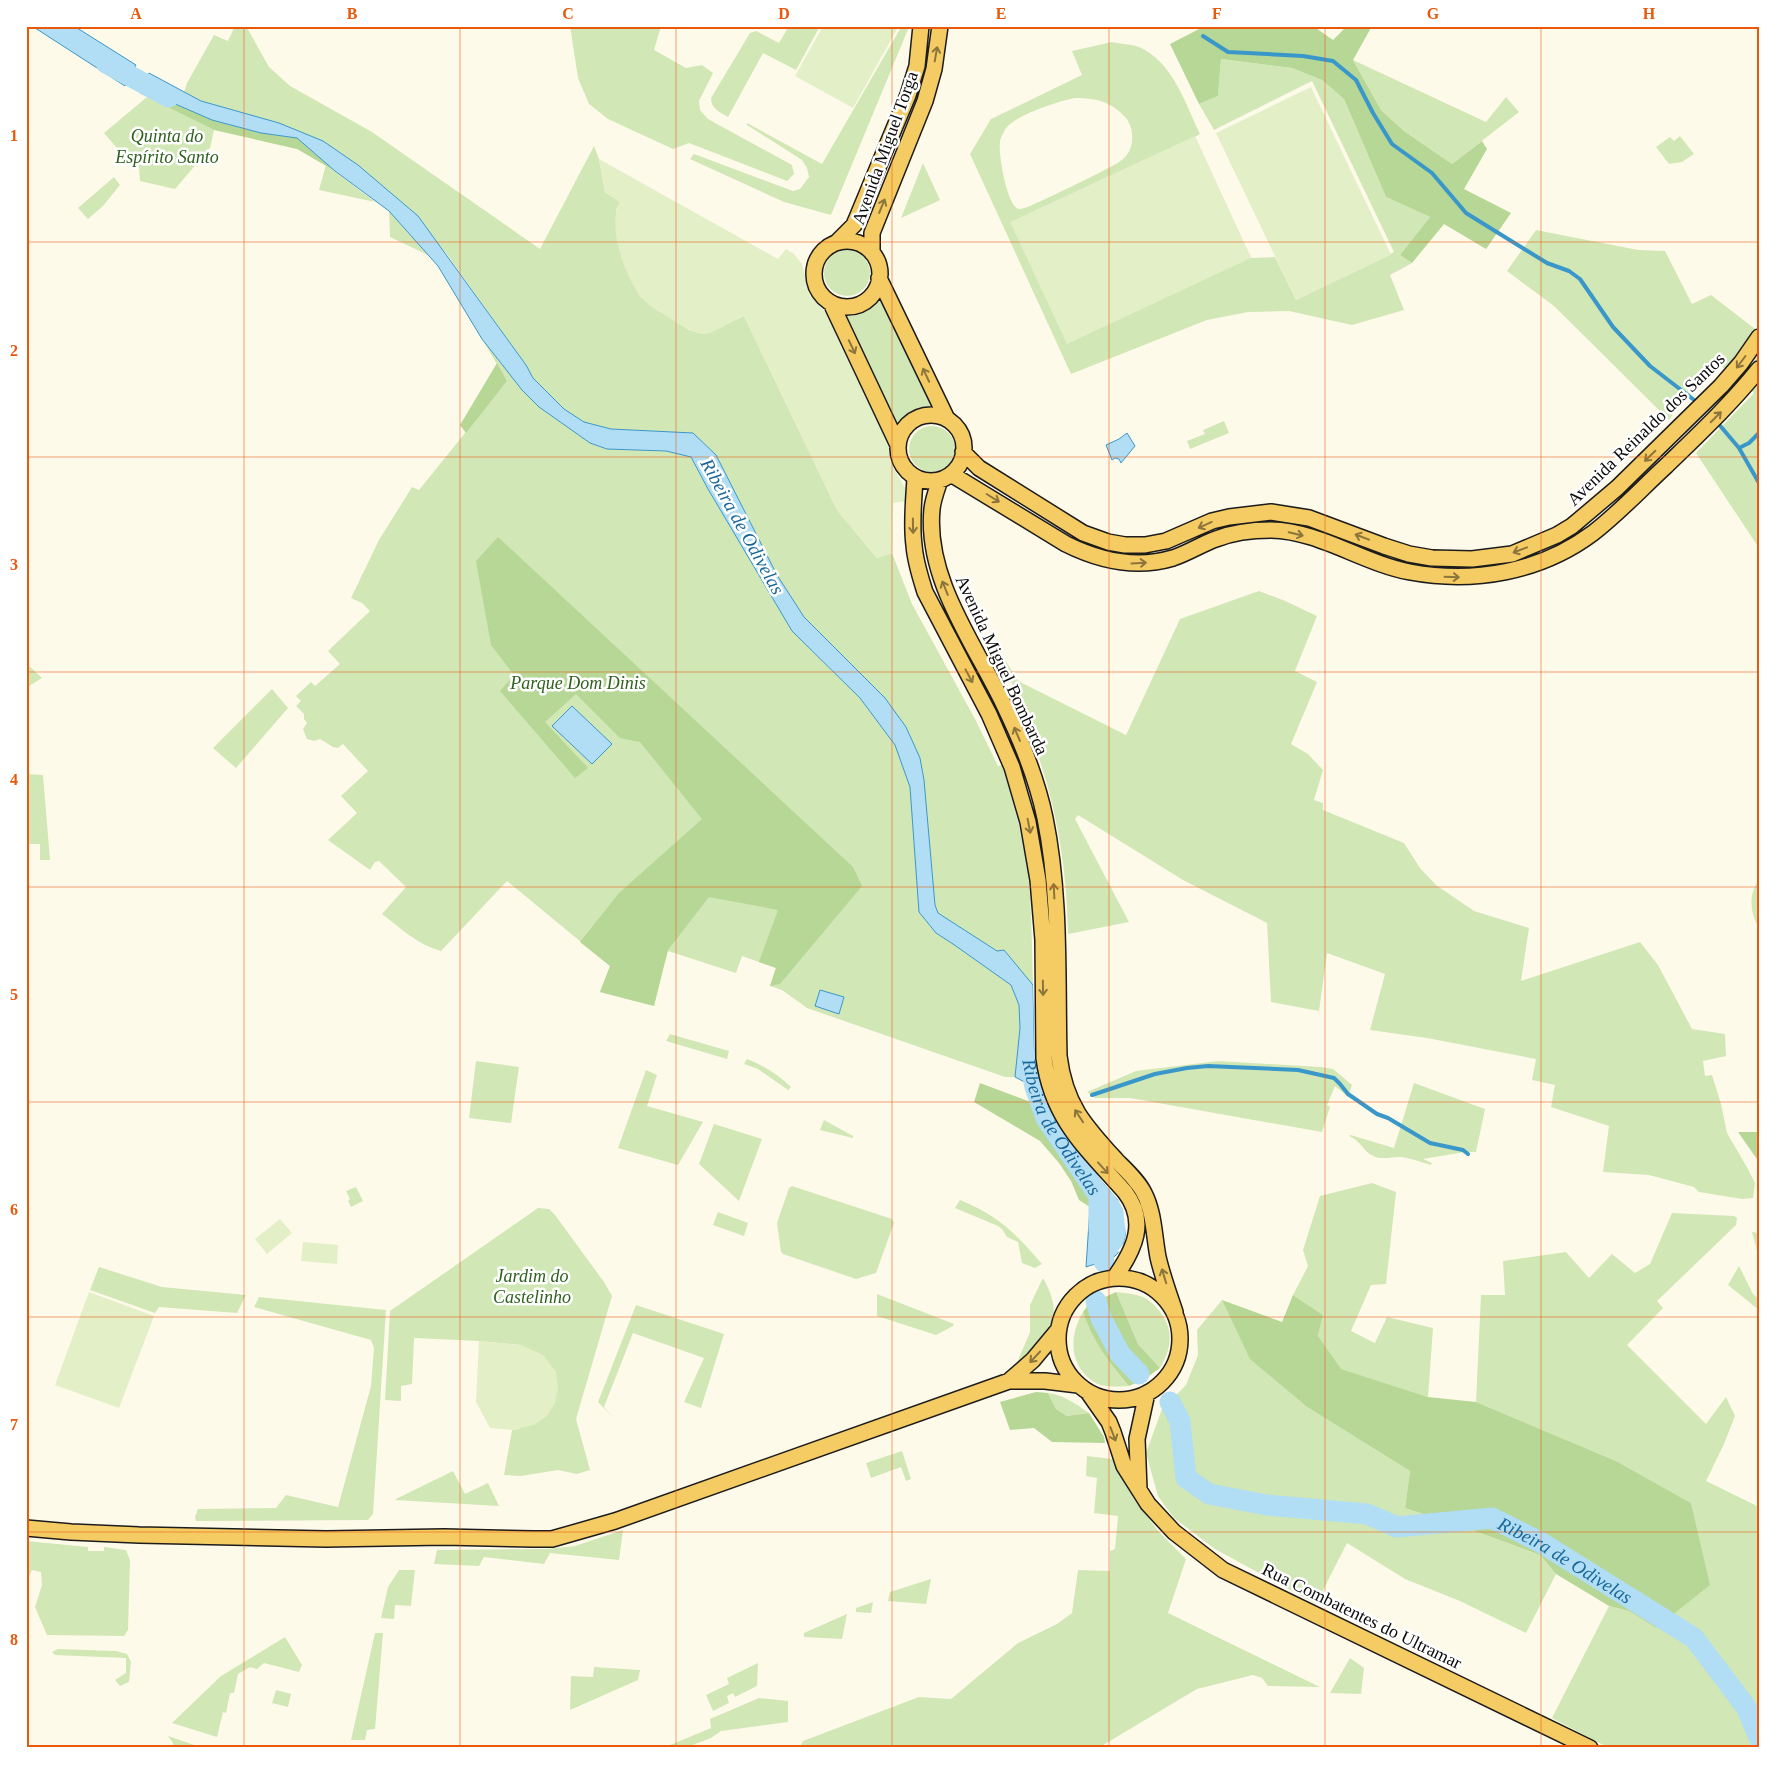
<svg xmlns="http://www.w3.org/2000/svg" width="1785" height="1774" font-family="'Times New Roman',serif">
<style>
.green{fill:#d2e7b6;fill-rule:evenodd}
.forest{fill:#b6d795}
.pitch{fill:#e3efc7}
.water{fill:#b1def4;stroke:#3a97c9}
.pier{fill:#fefaea}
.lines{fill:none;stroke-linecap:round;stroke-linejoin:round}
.stream{stroke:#3a97c9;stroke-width:4}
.river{stroke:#b1def4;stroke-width:21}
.major-casing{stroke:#1c1c1c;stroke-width:18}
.major{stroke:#f5cb64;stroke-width:15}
.oneway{stroke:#8c753c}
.grid{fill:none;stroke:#e8590c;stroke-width:1;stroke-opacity:0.55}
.labels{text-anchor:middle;stroke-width:5;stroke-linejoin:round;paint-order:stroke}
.park-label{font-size:18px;font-style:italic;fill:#2f611e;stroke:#fff}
.street-label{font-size:18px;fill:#0b0b0b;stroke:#fff}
.water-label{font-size:19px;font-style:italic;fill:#196799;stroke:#fff}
.neatline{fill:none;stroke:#e8590c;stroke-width:2}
.grid-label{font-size:16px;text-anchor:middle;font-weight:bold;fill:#e8590c}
</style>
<rect width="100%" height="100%" fill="#fefaea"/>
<path class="green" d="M235 26H246L269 67 290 86 372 132 540 249 594 146 599 159 605 192 620 202 616 210 620 252 626 269 640 296 652 306 689 330 705 334 744 316 837 510 877 558 892 553 912 604 975 719 998 766 1002 765C1015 808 1028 852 1030 896 1032 926 1032 956 1033 985L1004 951H997L938 913 935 905 924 780 920 758 906 727 885 698 804 617 777 575 716 455 693 433 611 429 584 422 564 409 533 378 526 365 446 253 323 141 279 123 201 101 184 92 187 83 214 35 228 41Z
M570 26H661L654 50 686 68 702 65 713 73 699 101 700 110 708 119 792 165 794 174 787 181 689 143 673 149 608 119 589 104 578 78Z
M789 26H820L796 70 763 53 728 117C720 112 711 109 711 98L750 33 756 31 779 43Z
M896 26 909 27 831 215 784 202 690 159 694 154 793 191 800 189 809 177 807 168 802 160 747 125V123L822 164 900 29Z
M1112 42C1121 44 1131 44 1139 47 1173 62 1185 103 1200 134L1195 137 1251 258 1275 257 1296 300 1394 252 1312 81 1214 130 1199 104 1218 96 1221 59 1292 68 1322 80 1344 99 1386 197 1430 217 1400 255 1412 263 1390 275 1404 310 1352 325 1289 311 1248 312 1207 320 1071 374 970 154 991 119 1082 75 1072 51ZM1075 98C1097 98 1112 102 1126 118 1134 128 1135 147 1125 157 1119 164 1107 168 1099 173 1080 182 1061 192 1041 201 1035 203 1026 209 1019 209 1007 207 998 153 1000 142 1000 138 1004 132 1006 128 1016 115 1059 101 1075 98Z
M1353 60 1486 122 1506 97 1519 112 1452 164 1404 131 1381 110Z
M147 97 214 130 210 148 175 189 140 181 139 167H131L129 162 104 133Z
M1680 136 1694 154 1682 162 1669 164 1656 147 1670 137 1674 141Z
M923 163 940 200 901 218Z
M326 165 375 202 319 190Z
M114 177 120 185 103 206 88 219 78 208Z
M389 211 428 255 390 237Z
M1536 230 1638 250 1665 251 1692 304 1711 295 1759 332V548L1696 453 1754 393 1720 365 1675 411 1669 420 1554 306 1507 271Z
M824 273a23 23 0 1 1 46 0a23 23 0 1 1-46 0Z
M882 298 935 408C919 408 908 413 897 426L845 316C861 315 872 310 882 298Z
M482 339 522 390 539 407 590 443 607 449 666 451 691 457 708 489 792 631 860 698 895 745 910 787 919 912 936 933 953 944 1011 985 1019 1005 1020 1028 1015 1077H1005L807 1008 782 990 770 986 776 968 742 956 736 973 668 951 663 967 654 1006 600 992 610 966 507 881 441 951C418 945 400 928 382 914L406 887 379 861 375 862 370 870 328 840 357 813 341 796 368 771 343 744 338 748 333 747 320 739 314 741 307 739 303 729 307 723 304 719V714L296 706 301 701 296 696 311 682 315 686 340 664 328 651 370 611 362 603 351 598 379 540 412 487 419 490 507 381Z
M1224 421 1229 433 1190 449 1187 441 1205 434 1203 430Z
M909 449a23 23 0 1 1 46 0a23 23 0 1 1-46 0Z
M1259 591 1283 600 1317 616 1295 671 1317 682 1291 744 1308 754 1323 770 1314 800 1323 803V810L1404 843 1420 868 1436 885 1474 911 1529 928 1521 981 1640 942 1658 965 1692 1029 1725 1034 1726 1056 1703 1061 1705 1076 1712 1075 1721 1104 1727 1133 1748 1169 1755 1183 1753 1198 1742 1199 1699 1192 1694 1187 1649 1175 1603 1172 1609 1126 1551 1107 1555 1085 1532 1080 1536 1059 1427 1038 1370 1030 1385 974 1327 953 1319 1011 1271 1002 1267 923 1183 880 1078 815 1075 819 1129 922 1068 934C1067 873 1058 813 1038 755L1043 753 1016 691 999 660 1004 658 1018 681 1126 735 1180 619Z
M26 663 42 678 26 688Z
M272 689 288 708 236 768 213 748Z
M26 774 43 775 50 860H40V844H26Z
M1759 880V925L1756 923C1750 908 1749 894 1759 880Z
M670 1034 729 1051 727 1059 666 1041Z
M747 1059C764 1066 778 1074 791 1087L788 1090 758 1069 744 1064Z
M476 1061 519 1067 511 1123 469 1118Z
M1218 1061 1321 1067 1333 1069 1352 1085 1348 1097 1335 1086 1327 1105 1330 1107 1322 1132 1130 1098H1095L1087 1092 1136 1071Z
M646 1070 657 1075 647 1106 703 1122 678 1165 618 1148Z
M1414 1083 1485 1109 1476 1152H1465L1423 1159 1432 1163 1431 1165C1421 1162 1411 1158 1400 1157 1391 1157 1382 1160 1373 1156 1363 1151 1361 1141 1349 1136L1350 1135 1354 1136 1394 1148Z
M824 1120 853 1136V1138L820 1130Z
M714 1124 762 1139 739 1201 699 1164Z
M1372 1183 1396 1192 1386 1284 1371 1285 1351 1331 1375 1343 1387 1317 1433 1328 1428 1397 1340 1369 1318 1336 1323 1315 1293 1295 1308 1266 1303 1250 1320 1196Z
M792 1186 892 1219 894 1223 876 1273 856 1279 783 1254 781 1252 777 1223 789 1188Z
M356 1187 363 1201 351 1207 348 1201 350 1199 346 1191Z
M960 1200C999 1216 1015 1233 1042 1264L1035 1268 1022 1263 1018 1242 1007 1237 1002 1229 998 1226 955 1208Z
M538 1208 549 1209 555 1215 604 1282 612 1296 576 1419 590 1470 577 1474 558 1470 521 1476 504 1475 512 1430 519 1429 521 1345 479 1341 414 1338 412 1384 401 1386V1401L385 1400 390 1311Z
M718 1212 748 1223 744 1236 713 1225Z
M1672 1213 1734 1216 1737 1218 1736 1225 1657 1301 1663 1308 1627 1345 1706 1424 1726 1397 1735 1416 1724 1444 1706 1481 1759 1507V1748H1609L1552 1718 1609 1606 1629 1611 1656 1628 1709 1585 1691 1503 1616 1461 1476 1402 1481 1295H1505L1503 1261 1566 1252 1589 1278 1612 1254 1635 1273 1650 1264Z
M1752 1232 1759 1233V1258Z
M1739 1266 1753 1294 1759 1299V1310L1728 1285Z
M99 1267 162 1287 246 1295 237 1313 159 1307 155 1313 90 1290Z
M1043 1278C1067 1320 1048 1338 1016 1365L1030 1332V1305Z
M1116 1292C1125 1293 1135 1294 1143 1297 1148 1299 1152 1303 1156 1307 1174 1326 1173 1347 1160 1368L1138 1344Z
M877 1294 954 1324 953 1326 936 1335 877 1316Z
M259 1297 386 1310 373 1514 368 1520 196 1521 195 1517 198 1509 276 1508 286 1495 338 1507 371 1386 374 1348 371 1340 254 1307Z
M1222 1300 1251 1359 1307 1407 1410 1471 1405 1508 1464 1527 1540 1555 1556 1574 1526 1633 1460 1601 1405 1579 1347 1543 1316 1604 1215 1549 1174 1518 1158 1496 1146 1453 1162 1409 1186 1385 1198 1355 1197 1330Z
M636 1305 724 1334 701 1408 684 1402 704 1358 633 1333 604 1407 613 1417 598 1402Z
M1083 1312C1092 1341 1110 1364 1129 1386 1118 1387 1100 1388 1091 1380 1068 1362 1070 1334 1083 1312Z
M1048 1393C1064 1395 1076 1404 1089 1413L1067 1416 1056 1409Z
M902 1451 911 1479 906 1481 901 1467 871 1478 866 1463Z
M1087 1456 1112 1459 1116 1464 1133 1498 1159 1532 1186 1559 1168 1613 1320 1687 1268 1686 1262 1678 1253 1675 1197 1689 1098 1748H800L803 1741 919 1697 951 1699 1018 1643 1057 1624 1072 1613 1078 1570 1110 1571V1551L1115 1549 1118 1516 1094 1513 1097 1478 1086 1476Z
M453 1471 465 1494 488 1483 499 1506 395 1500 396 1499Z
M623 1530 619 1560 550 1553 544 1564 484 1557 479 1566 434 1564 437 1550 546 1549 575 1546Z
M26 1541 88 1547V1551H104V1547L126 1550 130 1560 128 1630 124 1636 47 1635 35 1607 42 1585 41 1572 32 1570 29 1576H26Z
M399 1570H415L411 1606 395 1605 394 1619 381 1618 388 1587Z
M931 1579 926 1604 888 1601 890 1592Z
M873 1602 871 1613 856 1612V1608Z
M847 1614 842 1639 804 1637V1633Z
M375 1633H383L375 1729 367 1730 365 1740H351Z
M285 1637 302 1665 299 1672 264 1663 257 1669 250 1667 238 1674 234 1693H230L226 1713 223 1712 217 1737 172 1723 221 1676Z
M58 1649 116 1651 127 1654 131 1662 129 1682 120 1686 115 1680 126 1673V1658L55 1655 52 1652Z
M1350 1658 1364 1668 1361 1694 1330 1693Z
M758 1663 757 1686 735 1697 733 1693 727 1696 729 1703 713 1711 706 1695 729 1684 727 1678Z
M594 1667 640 1670 638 1680 570 1710 571 1676 593 1677Z
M276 1690 291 1694 288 1707 272 1703Z
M759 1698 788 1701V1722L721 1731 711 1738 685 1748H663L711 1728 710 1719Z
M168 1736 203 1748H173V1743Z"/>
<path class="forest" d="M1205 26H1313L1333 40 1347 26H1372L1353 60 1381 110 1404 131 1452 164 1482 141 1487 149 1464 189 1511 213 1486 249 1444 224 1412 263 1400 255 1430 217 1386 197 1344 99 1322 80 1292 68 1221 59 1218 96 1199 104 1170 44Z
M141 89 212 120 261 133 297 138 335 171 297 149 214 130 139 93Z
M497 363 507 381 466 433 460 425Z
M498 537 853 867 862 886 780 984 770 986 776 968 759 962 778 910 709 897 668 950 654 1006 600 992 610 966 580 942 619 893 702 819 640 742 620 738 576 694 545 722 588 768 575 778 500 691 514 675 491 645 476 561Z
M980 1083 1047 1108 1073 1148 1096 1174 1090 1207 1079 1200 1071 1181 1059 1163 1040 1141 974 1102Z
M1738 1132H1757L1759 1136V1162Z
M1116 1292 1138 1344 1160 1368 1143 1380 1129 1386C1110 1364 1092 1341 1083 1312L1088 1305Z
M1293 1295 1323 1315 1318 1336 1341 1369 1428 1397 1476 1402 1616 1461 1691 1503 1710 1585 1656 1628 1629 1611 1609 1606 1556 1574 1540 1555 1464 1527 1405 1508 1410 1471 1307 1407 1250 1359 1222 1300 1282 1322Z
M1036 1392 1048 1393 1056 1409 1067 1416 1089 1413 1104 1437 1105 1443 1052 1442 1034 1428 1010 1430 1000 1402Z"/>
<path class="pitch" d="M823 26H892L897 29 853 108 795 76Z
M1311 87 1391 255 1296 300 1216 133Z
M1195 136 1251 258 1067 344 1010 222Z
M599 159 778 259 786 249 794 254 802 264 810 296 829 316 888 438 892 465 905 488 907 501 893 503 892 553 877 558 837 510 744 316C734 320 715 332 706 334 696 335 685 327 677 323 665 315 649 307 640 296 625 276 606 224 620 202L605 192Z
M280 1219 292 1233 267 1254 255 1239Z
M303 1242 338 1245 337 1264 301 1261Z
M89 1292 154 1316 119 1408 55 1385Z
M479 1341 521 1345 543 1355 556 1372 558 1388 555 1403 547 1416 534 1425 512 1430 490 1428 476 1402Z"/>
<path class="water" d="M32 26H74L136 65 125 86Z
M149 73 201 101 279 123 323 141 358 165 418 216 526 365 533 378 564 409 584 422 611 429 693 433 716 455 777 575 804 617 885 698 906 727 920 758 924 780 935 905 938 913 997 951 1004 950 1033 985 1035 1077 1038 1089 1015 1077 1020 1028 1019 1005 1011 985 953 944 936 933 919 912 910 787 895 745 860 698 792 631 708 489 691 457 666 451 607 449 590 443 539 407 522 390 482 339 438 266 389 211 335 171 297 138 261 133 212 120 141 89Z
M1127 433 1135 446 1121 463 1119 459 1115 458 1112 460 1106 445 1119 439Z
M572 706 612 744 592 764 552 726Z
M820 990 844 997 839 1014 815 1006Z
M1096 1174C1103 1183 1112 1192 1119 1201 1129 1217 1130 1243 1115 1256 1108 1261 1094 1264 1086 1267L1090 1207Z"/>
<path class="pier" d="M1033 981 1035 985 1037 1077 1041 1089 1040 1091 1035 1077Z
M1094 1172 1098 1173 1120 1199 1126 1209 1128 1234 1126 1243 1122 1251 1117 1252 1124 1243 1126 1234 1123 1210 1118 1200Z"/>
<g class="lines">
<path class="stream" d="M1203 36 1228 52 1303 56 1333 61 1356 80 1373 113 1392 144 1432 173 1466 213 1547 263 1569 271 1580 279 1613 327 1650 366 1698 403
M1717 422 1739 448 1749 443 1759 433
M1739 448 1759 483
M1092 1095 1155 1074 1187 1068 1208 1066 1298 1070 1334 1078 1340 1084 1348 1094 1377 1114 1388 1118 1430 1143 1463 1150 1468 1154"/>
<g class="river">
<path d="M106 63 169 97"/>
<path id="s1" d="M1029 1059 1035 1087 1046 1118 1099 1196V1229L1104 1262"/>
<path d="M1096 1301 1101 1318 1120 1354 1139 1374"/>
<path id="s2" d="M1170 1402 1180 1421 1186 1478 1209 1494 1267 1505 1367 1514 1397 1527 1492 1518 1540 1542 1694 1638 1746 1707 1759 1737"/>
</g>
<g class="major-casing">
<path id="major" d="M814 274a33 33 0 1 1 66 0a33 33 0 1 1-66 0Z
M837 242 854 225 908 95 917 66 921 26
M872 253V233L925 101 934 69 940 26
M879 278 947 419
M831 303 898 445
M898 448a33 33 0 1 1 66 0a33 33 0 1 1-66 0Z
M963 452 979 468 1083 533 1108 542 1125 545H1145L1166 541 1212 521 1229 517 1271 512 1309 518 1384 546 1409 554 1432 558 1472 559 1512 554 1557 535 1572 526 1617 488 1721 386 1741 363 1759 337
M951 474 1066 544C1100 561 1136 569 1173 558 1188 553 1202 544 1216 539 1234 532 1252 530 1271 530 1320 531 1362 563 1410 572 1474 584 1541 572 1593 533 1619 513 1642 488 1666 466 1698 435 1731 404 1759 369
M915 477C914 500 911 523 914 545 915 561 920 576 925 592L989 714 1012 767 1028 822 1038 880 1043 940 1044 1058C1052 1119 1086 1148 1125 1192 1148 1222 1134 1250 1115 1277
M940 480C937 489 933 499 932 509 925 579 975 644 1004 705 1021 740 1037 779 1045 818 1061 896 1057 977 1059 1056 1065 1105 1085 1126 1117 1161 1127 1171 1138 1181 1144 1193 1154 1212 1154 1236 1158 1257 1162 1275 1169 1294 1175 1312
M1058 1339a61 61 0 1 1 122 0a61 61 0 1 1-122 0Z
M1009 1381 1033 1360 1058 1330
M1088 1392 1109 1422 1113 1432 1124 1466 1148 1504 1174 1532 1223 1570 1590 1748
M1139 1489 1137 1439 1147 1393
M26 1528 71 1532 139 1535 326 1539 444 1537 533 1539H552L615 1521 1009 1381H1045L1078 1385"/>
</g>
<use href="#major" class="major"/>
</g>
<defs><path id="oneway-shaft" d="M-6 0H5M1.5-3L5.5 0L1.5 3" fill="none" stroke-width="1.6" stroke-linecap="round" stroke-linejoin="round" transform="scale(1.25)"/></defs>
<g class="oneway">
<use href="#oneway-shaft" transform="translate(936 54) rotate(-80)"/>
<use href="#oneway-shaft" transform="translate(882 206) rotate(-68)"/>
<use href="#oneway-shaft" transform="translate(852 347) rotate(65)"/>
<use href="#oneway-shaft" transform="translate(1741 362) rotate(127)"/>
<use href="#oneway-shaft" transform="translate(926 375) rotate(-115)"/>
<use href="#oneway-shaft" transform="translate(1716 417) rotate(-45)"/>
<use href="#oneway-shaft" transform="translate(1650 456) rotate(136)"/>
<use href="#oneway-shaft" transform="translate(993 498) rotate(32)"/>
<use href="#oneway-shaft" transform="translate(1205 525) rotate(156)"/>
<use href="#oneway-shaft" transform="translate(913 526) rotate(89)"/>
<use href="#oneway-shaft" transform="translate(1296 534) rotate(13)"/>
<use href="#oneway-shaft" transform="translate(1362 537) rotate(-159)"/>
<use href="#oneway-shaft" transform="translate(1520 550) rotate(159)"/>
<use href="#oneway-shaft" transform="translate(1139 563) rotate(-3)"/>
<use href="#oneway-shaft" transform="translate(1452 577) rotate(2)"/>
<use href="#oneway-shaft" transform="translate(945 588) rotate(-112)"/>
<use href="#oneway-shaft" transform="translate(969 676) rotate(62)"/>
<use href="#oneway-shaft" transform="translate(1017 734) rotate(-113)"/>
<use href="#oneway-shaft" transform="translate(1029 826) rotate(79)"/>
<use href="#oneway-shaft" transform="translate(1054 891) rotate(-93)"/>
<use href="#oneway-shaft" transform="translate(1043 988) rotate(89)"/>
<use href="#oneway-shaft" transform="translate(1079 1116) rotate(-123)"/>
<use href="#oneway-shaft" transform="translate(1103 1168) rotate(48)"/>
<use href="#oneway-shaft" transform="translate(1164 1276) rotate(-107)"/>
<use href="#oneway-shaft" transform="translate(1035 1357) rotate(133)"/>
<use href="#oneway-shaft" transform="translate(1113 1434) rotate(69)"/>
</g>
<path class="grid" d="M244 26V1748M460 26V1748M676 26V1748M892 26V1748M1109 26V1748M1325 26V1748M1541 26V1748M26 242H1759M26 457H1759M26 672H1759M26 887H1759M26 1102H1759M26 1317H1759M26 1532H1759"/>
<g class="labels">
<g class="park-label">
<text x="167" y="142">Quinta do<tspan x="167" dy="21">Espírito Santo</tspan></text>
<text x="578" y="689">Parque Dom Dinis</text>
<text x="532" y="1282">Jardim do<tspan x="532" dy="21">Castelinho</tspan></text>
</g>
<g class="street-label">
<text transform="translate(885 148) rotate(-70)" y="6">Avenida Miguel Torga</text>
<text transform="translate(1646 429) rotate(-44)" y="6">Avenida Reinaldo dos Santos</text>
<text transform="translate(1002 665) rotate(65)" y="6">Avenida Miguel Bombarda</text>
<text transform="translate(1362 1616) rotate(26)" y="6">Rua Combatentes do Ultramar</text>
</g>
<g class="water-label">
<text transform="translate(743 526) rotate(61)" y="7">Ribeira de Odivelas</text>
<text dy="7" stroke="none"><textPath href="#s1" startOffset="76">Ribeira de Odivelas</textPath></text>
<text dy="7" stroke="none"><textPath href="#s2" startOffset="479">Ribeira de Odivelas</textPath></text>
</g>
</g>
<rect width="1785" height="1774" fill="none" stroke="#ffffff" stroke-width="55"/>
<rect x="28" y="28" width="1730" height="1718" class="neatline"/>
<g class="grid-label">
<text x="136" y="19">A</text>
<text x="352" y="19">B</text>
<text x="568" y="19">C</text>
<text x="784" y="19">D</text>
<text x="1001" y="19">E</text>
<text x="1217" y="19">F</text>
<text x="1433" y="19">G</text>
<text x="1649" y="19">H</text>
<text x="14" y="141">1</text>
<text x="14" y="356">2</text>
<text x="14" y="570">3</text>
<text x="14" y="785">4</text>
<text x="14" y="1000">5</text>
<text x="14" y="1215">6</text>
<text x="14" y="1430">7</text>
<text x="14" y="1645">8</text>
</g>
</svg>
